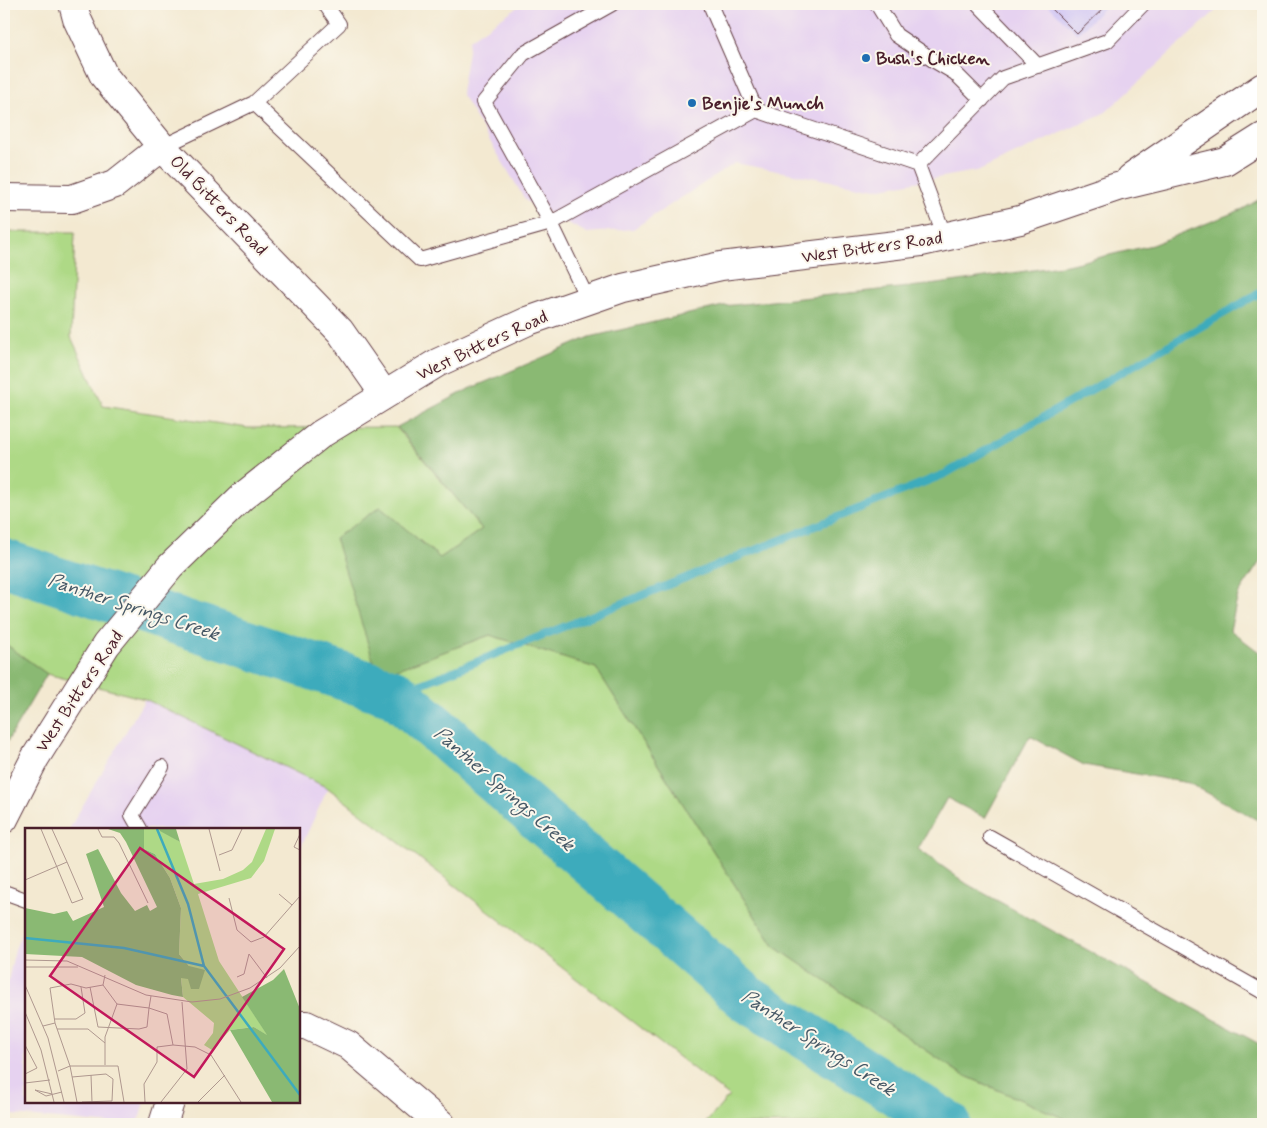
<svg xmlns="http://www.w3.org/2000/svg" width="1267" height="1128" font-family="Mynerve,sans-serif">
<style>
.built{fill:#e6d2f0}
.green{fill:#aed986;stroke:#7c7c58}
.forest{fill:#8ab973;stroke:#6a6c4f}
.lines{fill:none;stroke-linecap:round;stroke-linejoin:round}
.stream{stroke:#3eabbc;stroke-width:8}
.river{stroke:#3eabbc;stroke-width:48}
.building{fill:#c6b9f7}
.service-casing{stroke:#633d44;stroke-width:16}
.minor-casing{stroke:#633d44;stroke-width:30}
.secondary-casing{stroke:#633d44;stroke-width:30}
.service{stroke:#fff;stroke-width:14}
.minor{stroke:#fff;stroke-width:28}
.secondary{stroke:#fff;stroke-width:28}
.poi-dot{fill:#1f6fb2;stroke:#fbf7ec;stroke-width:2}
.labels{text-anchor:middle;stroke-width:4;stroke-linejoin:round;paint-order:stroke}
.poi-label{font-size:18px;font-weight:bold;fill:#4a1f2b;stroke:#fbf7ec;text-anchor:start}
.street-label{font-size:18px;fill:#4a1f2b;stroke:#fbf7ec}
.water-label{font-size:19px;font-style:italic;fill:#455765;stroke:#fbf7ec}
.inset-river{fill:none;stroke:#3eabbc;stroke-width:2.5}
.inset-road{fill:none;stroke:#af988f;stroke-width:1}
.view{fill:#c2185b;fill-opacity:0.15;stroke:#c2185b;stroke-width:2.5}
.inset-edge{fill:none;stroke:#4a1f2b;stroke-width:2.5}
</style>
<rect width="100%" height="100%" fill="#fbf7ec"/>
<filter id="ink" filterUnits="userSpaceOnUse"><feTurbulence type="fractalNoise" baseFrequency=".02" numOctaves="2"/><feDisplacementMap in="SourceGraphic" scale="10" xChannelSelector="R" yChannelSelector="G"/><feConvolveMatrix kernelMatrix="1 2 1 2 8 2 1 2 1" color-interpolation-filters="sRGB"/></filter>
<filter id="wash" filterUnits="userSpaceOnUse"><feTurbulence type="fractalNoise" baseFrequency=".0096" numOctaves="4" result="noise"/><feDisplacementMap in="SourceGraphic" scale="20" xChannelSelector="R" yChannelSelector="G"/><feGaussianBlur stdDeviation="1.12" result="paint"/><feColorMatrix in="noise" values="0 0 0 0 0 0 0 0 0 0 0 0 0 0 0 0 0 1.4 0 .05"/><feComposite in="paint" operator="in"/></filter>
<g filter="url(#wash)">
<rect width="100%" height="100%" fill="#f3e9d1"/>
<path class="built" d="M522 4H1223L1106 112 981 170 876 189 735 163 633 229 587 233 526 201 461 93 470 39Z
M145 699 328 788 299 851V829H69Z
M26 924V1102H144L138 1124H112L4 1114V999L15 949Z"/>
<path class="green" d="M4 232H75L71 337 103 406 248 428 396 427 482 529 440 558 380 507 378 675 490 635 596 668 774 946 961 1074 1077 1124H705L729 1096 328 788 145 699 47 674 4 643Z"/>
<path class="forest" d="M1263 197V557L1238 595 1230 630 1263 655V823L1189 783 1084 765 1030 736 985 818 947 798 918 849 967 884 1263 1046V1124H1077L961 1074 774 946 596 668 490 635 378 676 335 538 380 507 440 558 482 529 397 427 467 390 590 337 723 306 938 284 1067 265 1152 245 1243 209Z
M4 643 47 674 4 747Z"/>
<g class="lines">
<path class="stream" d="M396 694 945 474 1263 291"/>
<path class="river" d="M4 563 396 694 749 1000 947 1124"/>
</g>
<g id="blocks">
<path class="building" d="M1047 4H1108L1077 34Z"/>
</g>
</g>
<g filter="url(#ink)">
<use href="#blocks" fill-opacity="0" stroke="#633d44" stroke-width="1"/>
<g class="lines">
<g class="service-casing">
<path id="service" d="M711 4 712 9 756 110
M877 4 896 35 933 60 955 73 982 100
M978 4 1038 66
M254 103 339 24 325 4
M162 147 254 103 420 260 551 223 484 102 523 54 612 4
M945 237 918 165 1003 78 1107 41 1143 4
M588 300 551 223 756 110 918 165
M140 829 132 815 162 767
M990 837 1263 992
M4 892 26 900"/>
</g>
<g class="minor-casing">
<path id="minor" d="M73 4 77 19 104 76 162 147 340 331 384 394
M4 198 72 199 115 184 162 147
M299 1025H306L348 1045 441 1124
M163 1124 170 1102"/>
</g>
<g class="secondary-casing">
<path id="secondary" d="M1130 178 1263 87
M4 819 35 758 106 645 170 567 242 497 321 434 437 363 528 321 623 288 721 266 921 242 1020 220 1117 187 1225 161 1263 137"/>
</g>
<use href="#service" class="service"/>
<use href="#minor" class="minor"/>
<use href="#secondary" class="secondary"/>
</g>
</g>
<g class="poi-dot">
<circle cx="866" cy="58" r="5"/>
<circle cx="692" cy="103" r="5"/>
</g>
<g class="labels">
<g class="poi-label">
<text x="876" y="64">Bush's Chicken</text>
<text x="702" y="109">Benjie's Munch</text>
</g>
<g class="street-label">
<text transform="translate(219 205) rotate(46)" y="6">Old Bitters Road</text>
<text transform="translate(872 247) rotate(-8)" y="6">West Bitters Road</text>
<text transform="translate(482 345) rotate(-25)" y="6">West Bitters Road</text>
<text transform="translate(79 691) rotate(-56)" y="6">West Bitters Road</text>
</g>
<g class="water-label">
<text transform="translate(134 606) rotate(18)" y="7">Panther Springs Creek</text>
<text transform="translate(505 788) rotate(41)" y="7">Panther Springs Creek</text>
<text transform="translate(819 1042) rotate(33)" y="7">Panther Springs Creek</text>
</g>
</g>
<g transform="translate(25 828)">
<rect width="275" height="275" fill="#f3e9d1"/>
<path d="M119 1H134L155 14 169 56 198 51 218 42 227 34 241 1H250L239 33 226 50 173 66 194 133 243 208 229 199 205 202 187 222 179 217 188 205 189 195 158 169 156 150H163L164 138 154 126 156 80 145 50 130 26 119 21Z" fill="#aed986"/>
<path d="M83 1H119V21L130 26 145 50 156 80 154 126 164 138 180 142 174 161H166L163 151 156 150 158 169 147 167 111 157 57 129 0 126V80L29 86 42 83 48 93 79 79 61 26 73 21 96 65 110 83 122 77 125 83 132 79 101 14 95 5ZM134 1H151L155 14 135 3ZM259 141 275 181V274H247L205 202 229 199 242 207 217 169 248 152Z" fill="#8ab973"/>
<path class="inset-river" d="M132 1 163 76 179 138 275 267M0 110 99 120 179 138"/>
<path class="inset-road" d="M16 1 47 75 58 71 42 34M73 1 77 9H89L94 15 123 75M184 1 195 43M275 6 269 19 275 22M194 27 207 22 217 1M0 52 42 34 27 1M254 66 267 77M204 70 212 102 226 114 239 109 275 68M0 132 42 133 121 167 167 174 195 171 225 160 255 140 275 118M0 139H53M212 149 219 146 224 126 242 150M0 157 23 210 39 274M78 157 92 176 124 180 126 168M65 159 73 199 114 201 122 199 124 180 142 186 148 217 170 219 186 227 216 274M0 184 16 222 29 274M29 191H51L60 185 56 159M30 195 25 160 46 156 61 160 78 157 80 147M18 198 30 195 45 238 52 274M32 201H63L80 215M0 217 12 240 0 246M80 237V209L92 176M33 243 45 238H93L99 274M66 247 67 274M47 249 81 246 88 251 87 273 57 274M0 255 25 252M27 266 10 262 21 268 37 264M120 274 119 256 132 234V219L148 217M136 274 162 241 157 174M173 274 200 247"/>
<path class="view" d="M115 20 259 121 169 249 25 148Z"/>
<rect width="275" height="275" class="inset-edge"/>
</g>
<rect width="1267" height="1128" fill="none" stroke="#fbf7ec" stroke-width="20"/>
</svg>
